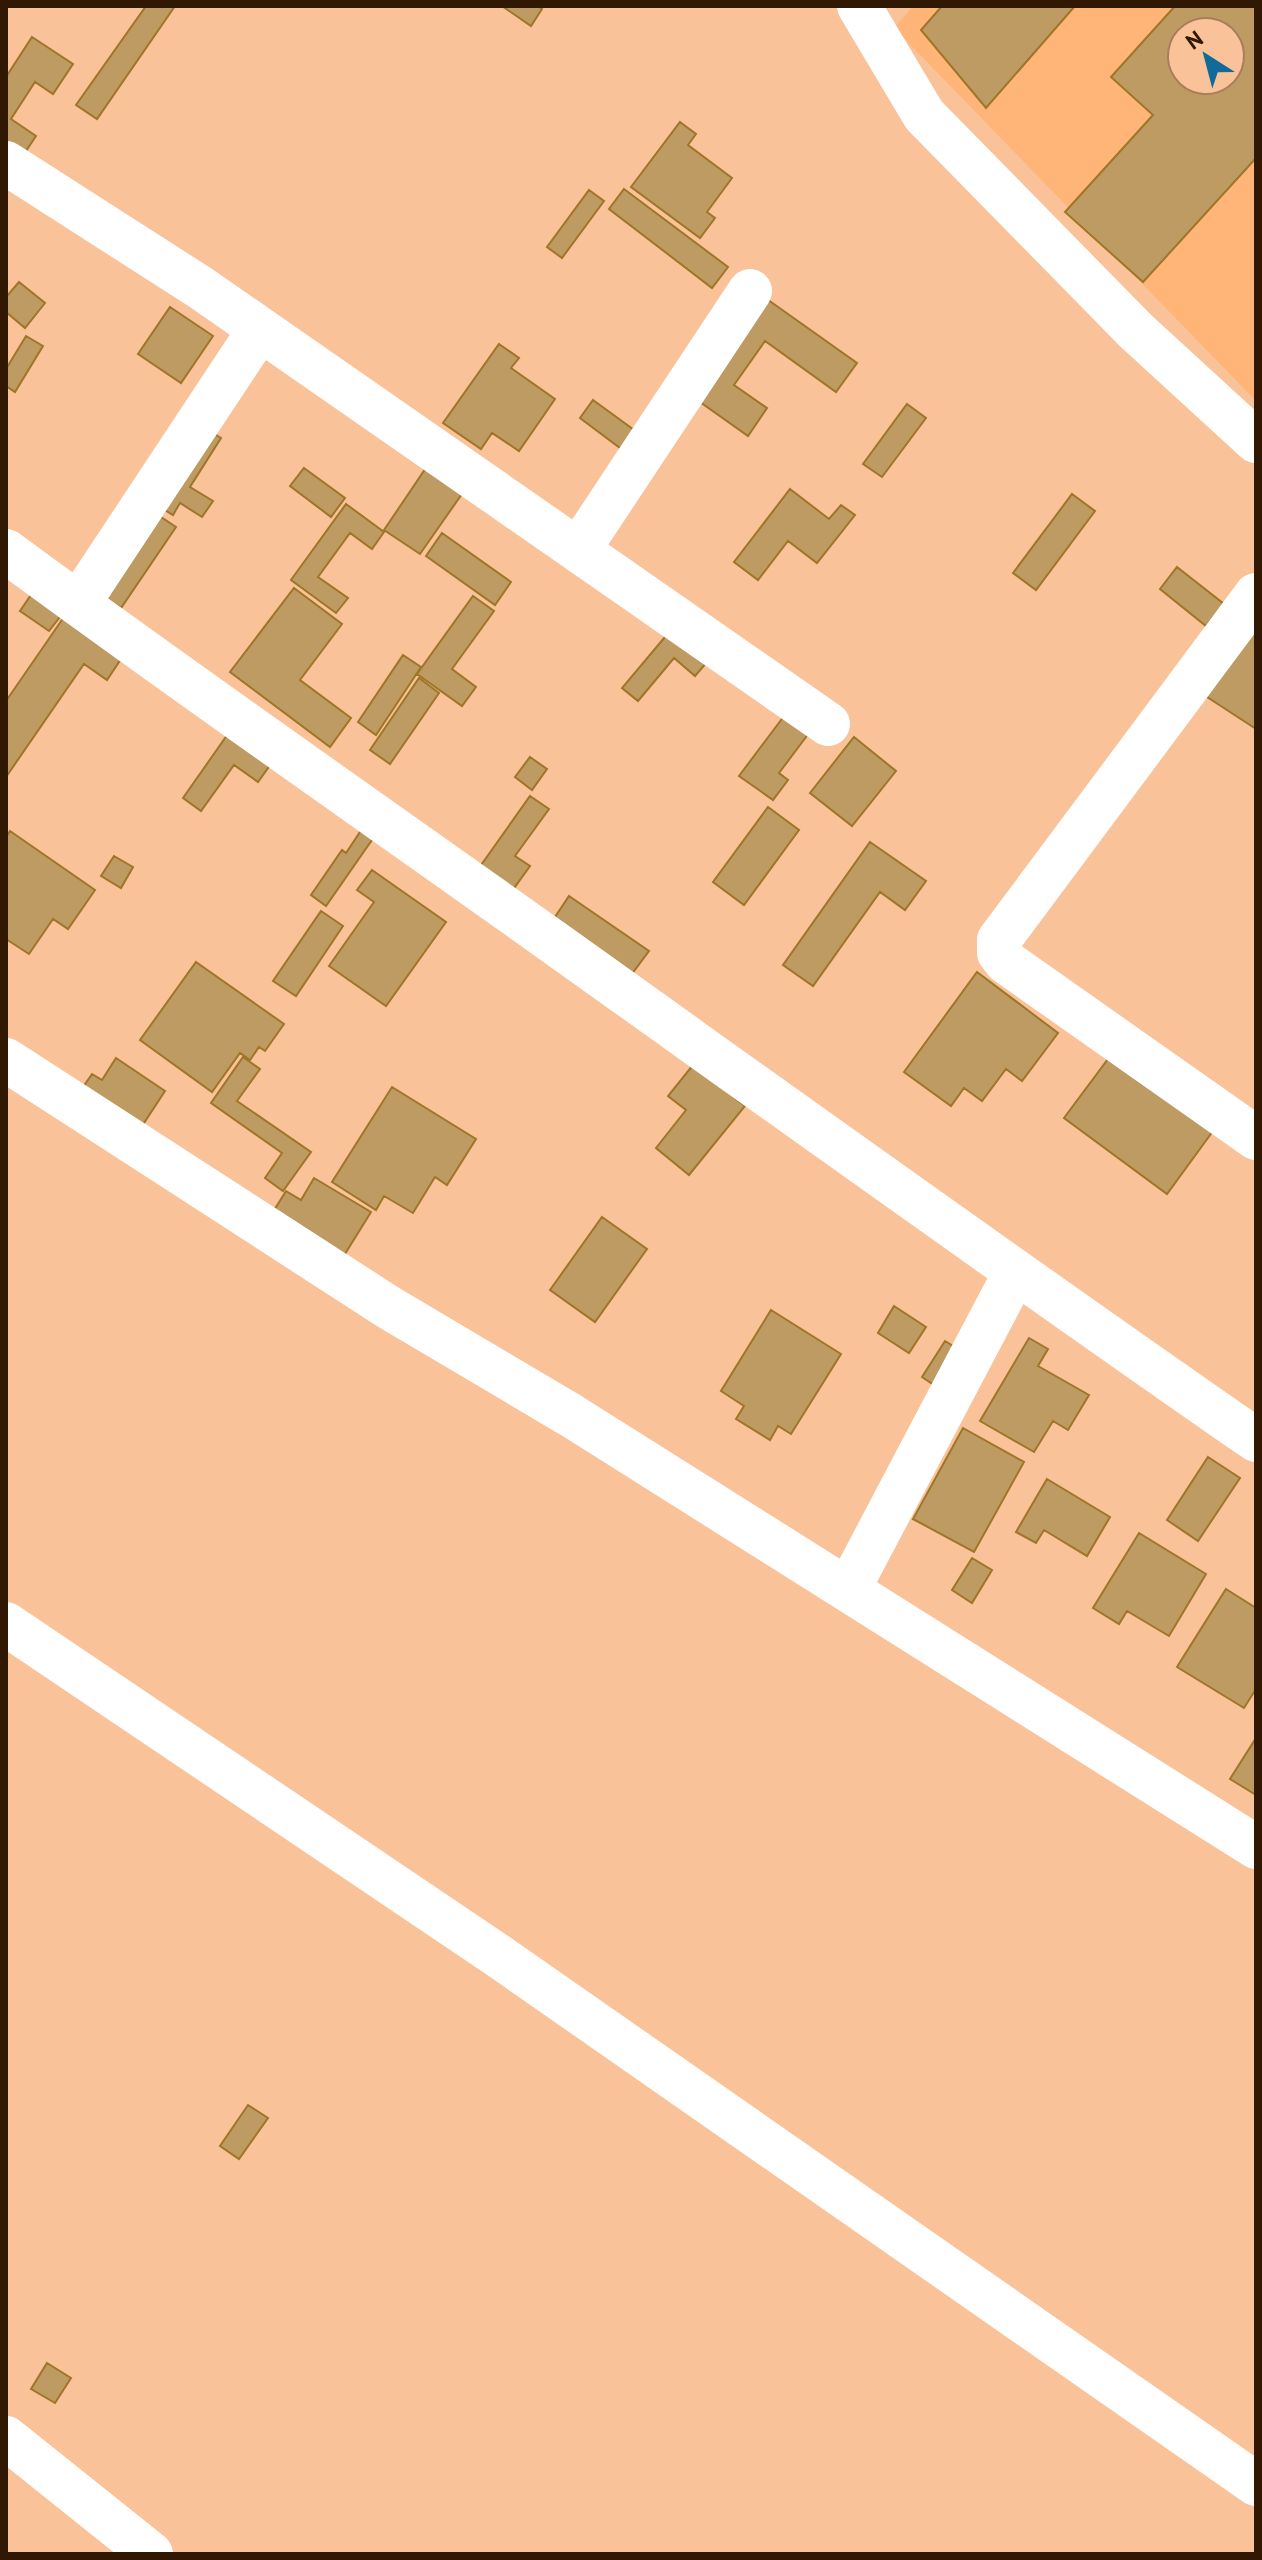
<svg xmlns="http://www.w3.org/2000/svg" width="1262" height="2560" font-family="'PT Sans',sans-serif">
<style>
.built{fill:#ffb478;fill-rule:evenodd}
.building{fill:#bd9b63;stroke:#9f7528;stroke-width:2;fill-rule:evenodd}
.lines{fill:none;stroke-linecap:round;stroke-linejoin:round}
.street{stroke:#fff;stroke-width:44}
</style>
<rect width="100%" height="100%" fill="#f9c298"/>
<path class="built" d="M913 6H1256V401L894 28ZM1182 32H1230V80H1182Z"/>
<path class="building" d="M146 6H175L97 119 76 105Z
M502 6H538L542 9 531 26Z
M942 6H1075L986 108 921 30Z
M1175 6H1256V158L1143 282 1065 212 1153 115 1111 77ZM1182 32H1230V80H1182Z
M32 37 73 64 53 94 35 82 11 119 36 136 22 157 6 147V77Z
M680 122 696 134 688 145 732 178 707 212 715 218 700 238 631 187Z
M624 189 728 267 712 288 609 209Z
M589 190 604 201 562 258 547 247Z
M19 282 45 303 25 328 6 312V297Z
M764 297 857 363 836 392 765 341 734 385 767 408 748 436 693 397Z
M170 307 213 336 181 383 138 354Z
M26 336 43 346 15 392 6 386V369Z
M499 344 519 358 511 368 555 399 519 451 492 433 481 449 443 423Z
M593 400 641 435 628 454 580 418Z
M907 404 926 418 882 477 863 464Z
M203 427 221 438 190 487 213 501 202 517 180 503 173 515 155 504Z
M434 456 471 481 420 554 384 530Z
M304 468 345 498 331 517 290 486Z
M790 489 829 519 841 505 855 515 817 563 788 541 758 580 734 562Z
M1072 494 1095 511 1036 590 1013 573Z
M346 504 384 532 372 549 350 533 318 577 348 598 336 613 291 580Z
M152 511 176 527 121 608 97 592Z
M442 533 511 582 495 605 426 556Z
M1177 567 1224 604 1206 626 1160 589Z
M294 588 342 624 300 680 351 718 330 747 230 672Z
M33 592 63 613 49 631 20 611Z
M473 596 494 611 452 669 476 687 462 706 417 674Z
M66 614 125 653 107 680 84 664 6 777V701Z
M1256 615V729L1204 695Z
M670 631 708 661 695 676 674 658 638 701 622 688Z
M403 655 421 667 376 735 358 722Z
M419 678 439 693 390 764 370 750Z
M784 716 809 733 779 773 788 780 773 800 739 776Z
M230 731 273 761 258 782 234 765 201 811 183 798Z
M854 737 896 771 852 826 810 793Z
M530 757 547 769 532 790 515 777Z
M530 796 549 809 515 856 530 866 512 891 479 868Z
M768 807 799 830 744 905 713 882Z
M362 829 374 837 326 906 311 895 342 850 346 853Z
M10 831 95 890 68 929 53 919 29 954 6 939V837Z
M870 842 926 881 905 910 880 892 813 986 783 965Z
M114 856 133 867 121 888 101 876Z
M372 870 446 922 386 1006 329 966 374 902 357 890Z
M569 896 649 951 631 975 553 920Z
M321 911 343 926 296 996 273 981Z
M196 962 284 1024 265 1051 259 1047 250 1060 240 1053 212 1092 140 1040Z
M977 972 1058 1033 1022 1081 1006 1069 982 1101 964 1088 951 1106 904 1072Z
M1111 1055 1213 1131 1167 1194 1064 1118Z
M243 1057 260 1069 237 1101 311 1152 283 1191 265 1178 282 1153 211 1103Z
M116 1058 165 1091 140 1129 81 1090 92 1074 102 1080Z
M693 1065 745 1106 689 1175 656 1148 686 1110 668 1096Z
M392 1087 476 1139 447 1185 435 1177 413 1213 384 1196 376 1210 332 1182Z
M314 1178 371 1212 345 1254 273 1212 286 1191 301 1200Z
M602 1217 647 1249 595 1322 550 1290Z
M894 1306 926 1327 909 1353 878 1333Z
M771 1310 841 1354 791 1434 778 1426 770 1440 736 1419 744 1406 721 1391Z
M1029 1338 1048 1349 1038 1366 1089 1395 1068 1430 1053 1421 1034 1452 980 1421Z
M945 1341 963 1352 940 1389 922 1377Z
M963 1428 1024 1462 974 1552 913 1519Z
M1208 1457 1240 1478 1198 1541 1167 1520Z
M1047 1479 1110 1517 1087 1556 1044 1530 1036 1543 1016 1532Z
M1139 1533 1206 1574 1169 1636 1127 1611 1119 1624 1093 1608Z
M972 1558 992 1570 972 1603 952 1590Z
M1226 1589 1256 1608V1689L1244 1708 1177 1667Z
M1256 1738V1795L1230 1779Z
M248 2105 268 2118 239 2159 220 2146Z
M47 2363 71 2378 55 2403 31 2389Z"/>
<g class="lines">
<path class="street" d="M859 6 924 115 1136 331 1256 441
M6 163 201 288 828 724
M579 549 750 291
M6 551C186 684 370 811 552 941 786 1108 1019 1276 1256 1440
M1256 595 999 940V953L1006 962 1256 1138
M78 604 260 329
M6 1060 388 1307 572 1416 1256 1847
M848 1590 1015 1273
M6 1624 497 1955 1256 2484
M6 2438 151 2554"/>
</g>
<rect width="1262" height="2560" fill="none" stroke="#311802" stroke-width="16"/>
<g transform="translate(1206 56) rotate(324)"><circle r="38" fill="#f9c298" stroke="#a97e5c" stroke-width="2"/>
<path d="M0-6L14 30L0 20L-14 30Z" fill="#106b9a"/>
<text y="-12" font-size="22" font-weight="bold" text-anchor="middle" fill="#311802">N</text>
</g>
</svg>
